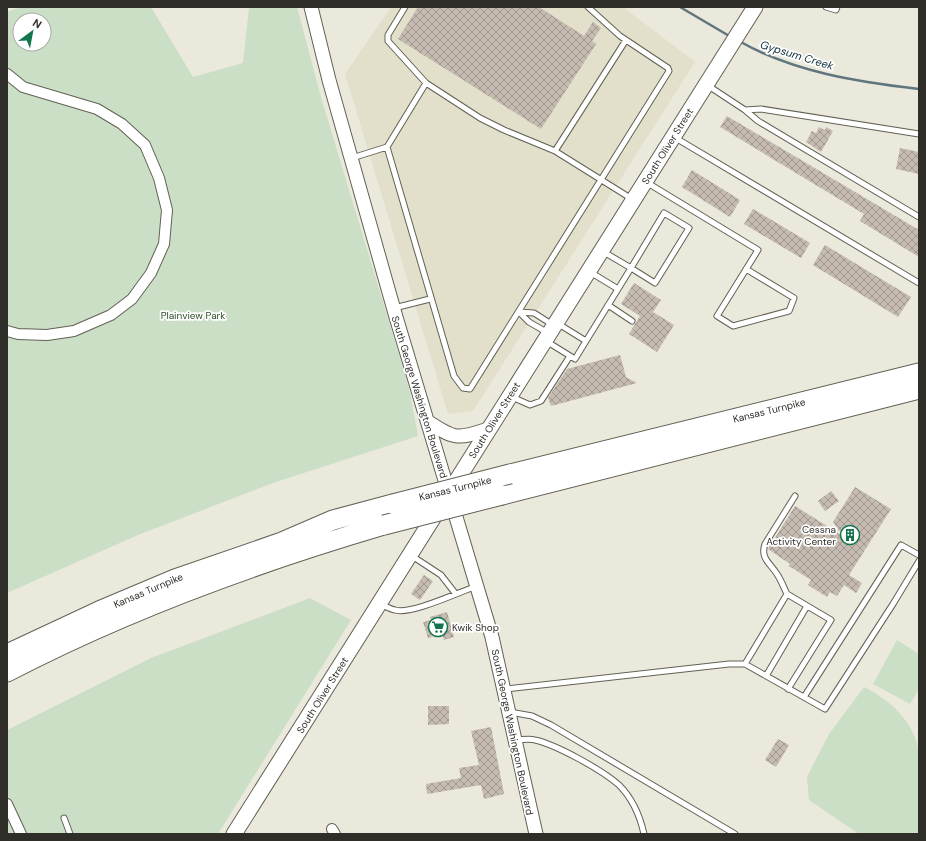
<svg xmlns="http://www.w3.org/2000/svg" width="926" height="841" font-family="'DM Sans',sans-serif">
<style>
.built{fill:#e2dfcb}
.park{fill:#cadfc5;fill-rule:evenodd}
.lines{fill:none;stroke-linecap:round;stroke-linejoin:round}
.stream{stroke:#5f767f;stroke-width:2.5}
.building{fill:url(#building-cross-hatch)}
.service-casing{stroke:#626155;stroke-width:7}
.minor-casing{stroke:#626155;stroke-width:12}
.tertiary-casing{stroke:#626155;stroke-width:15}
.secondary-casing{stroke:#626155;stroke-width:17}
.motorway-casing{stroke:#626155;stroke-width:21}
.service{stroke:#fff;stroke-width:5}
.minor{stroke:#fff;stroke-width:10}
.tertiary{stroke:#fff;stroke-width:13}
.secondary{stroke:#fff;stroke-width:15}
.motorway{stroke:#fff;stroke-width:19}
.motorway-bridge-casing{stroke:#626155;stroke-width:21;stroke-linecap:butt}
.motorway-bridge{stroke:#fff;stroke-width:19}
.labels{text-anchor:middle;stroke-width:3.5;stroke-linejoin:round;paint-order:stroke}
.street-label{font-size:10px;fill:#2f2e29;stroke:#fff}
.park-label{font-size:10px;fill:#2f4e27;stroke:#fff}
.poi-label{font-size:10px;fill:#2f2e29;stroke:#fff;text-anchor:end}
.water-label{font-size:11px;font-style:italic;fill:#0c2e3b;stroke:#fff}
</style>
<defs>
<pattern id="building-cross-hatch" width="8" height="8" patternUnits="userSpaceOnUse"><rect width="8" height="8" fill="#c5bbb1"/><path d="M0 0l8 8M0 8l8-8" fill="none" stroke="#a09890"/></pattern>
</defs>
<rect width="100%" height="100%" fill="#ebe9dc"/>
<path class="built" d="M391 7H623L695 62 473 411 448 414 345 74Z"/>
<path class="park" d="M21 7H151L193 77 243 63 249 7H297L321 97 409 388 418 436 273 483 138 535 7 593V12ZM20 20H44V44H20Z
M310 598 351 620 218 834H7V730L151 658Z
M897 640 919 654V689L910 704 873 684Z
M864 687C890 700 915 722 919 753 922 776 919 806 919 830L917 834H859L809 800 807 777 829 734Z"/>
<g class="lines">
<path class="stream" d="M680 7 731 37
M739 41C793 72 858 82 919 89"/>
</g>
<path class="building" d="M418 7H539L584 36 593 22 601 28 592 41 596 44 541 129 398 39Z
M727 116 919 230V257L860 221 864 214 720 127Z
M819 127 825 130 826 127 833 131 821 152 806 142 812 131 816 133Z
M900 148 919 152V174L896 169Z
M692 170 740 200 730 217 682 187Z
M753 209 810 243 801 258 744 224Z
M825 245 911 297 898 317 813 265Z
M634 283 661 300 653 312 674 325 657 352 629 334 640 316 621 304Z
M620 355 626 377 637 383 551 406 548 398 567 369Z
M855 487 891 509 849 575 862 583 856 593 844 585 837 596 830 592 827 597 808 585 811 580 789 566 790 564 768 549 795 506 843 536 833 522Z
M831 491 839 501 825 511 818 501Z
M424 575 433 581 420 600 411 594Z
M447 612 454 637 444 640 442 634 428 638 423 622 431 620 430 617Z
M428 706H449V724L428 725Z
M491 727 504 794 484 799 481 785 427 794 426 784 461 778 459 768 479 765 471 731Z
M778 739 789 745 776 767 765 760Z"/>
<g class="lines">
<g class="service-casing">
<path id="service" d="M405 7 388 35V41L426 83
M826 7 836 10 837 7
M707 85 745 110 758 121 919 217
M745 110 761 109 919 134
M674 137 919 283
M387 147 454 376 463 388 470 389 669 71 668 68 620 36 588 7
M555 151 626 40
M352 158 387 147 426 83 480 118 504 130 555 151 632 199
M646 182 758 250 717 316 733 326 789 311 794 298 746 269
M590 272 618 289
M608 305 632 321
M394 308 430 299
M557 323 586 341 631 268 655 283 689 228 664 213 631 268 602 251
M548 333 529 322 519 312 534 313 553 325
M546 341 575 359 586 341
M512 397 530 405 541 401 570 356
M412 556 441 575 455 593
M787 594 831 620 788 689
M380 604C385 606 390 609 395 610 411 615 459 592 477 586
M745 664 787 594C784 588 781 580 777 574 770 563 760 558 765 544L795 496
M766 676 807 606
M505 689 729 664H745L825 709 893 604 919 561
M804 697 901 545 919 555
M510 712 532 716 551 725 735 834
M516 740C522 740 529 738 535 740 557 745 602 770 619 785 632 798 640 816 644 834
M64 818 70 834"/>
</g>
<g class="minor-casing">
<path id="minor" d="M7 74 23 87 97 109 122 124 145 145 159 178 167 210 164 244 151 273 132 299 111 315 74 331 47 335 18 334 7 331
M7 804 21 834
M332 829 335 834"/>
</g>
<g class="tertiary-casing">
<path id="tertiary" d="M311 7 329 80 396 317 492 637 536 834
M427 421C454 439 457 440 488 429"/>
</g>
<g class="secondary-casing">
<path id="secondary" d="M234 834 755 7"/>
</g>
<g class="motorway-casing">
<path id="motorway" d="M510 474 919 373
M502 495 919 389
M7 654 99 611 175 579 282 542 333 520 393 504
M7 672C126 610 255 563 384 525"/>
</g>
<use href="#service" class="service"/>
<use href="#minor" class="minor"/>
<use href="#tertiary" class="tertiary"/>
<use href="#secondary" class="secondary"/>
<use href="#motorway" class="motorway"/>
<g class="motorway-bridge-casing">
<path id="motorway-bridge" d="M393 504 510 474
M384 525 502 495"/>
</g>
<use href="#motorway-bridge" class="motorway-bridge"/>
</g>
<defs>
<g id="building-ring" transform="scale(1)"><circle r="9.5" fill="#fff" stroke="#12754c" stroke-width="1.5"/><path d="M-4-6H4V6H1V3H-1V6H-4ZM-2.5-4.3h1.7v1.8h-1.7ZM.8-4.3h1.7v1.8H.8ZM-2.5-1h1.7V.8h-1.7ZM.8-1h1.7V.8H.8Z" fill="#12754c"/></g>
<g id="supermarket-ring" transform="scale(1)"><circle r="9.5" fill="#fff" stroke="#12754c" stroke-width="1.5"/><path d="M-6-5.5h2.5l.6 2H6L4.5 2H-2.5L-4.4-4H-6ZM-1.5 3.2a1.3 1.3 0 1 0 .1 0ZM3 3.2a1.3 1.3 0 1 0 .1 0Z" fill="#12754c"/></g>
</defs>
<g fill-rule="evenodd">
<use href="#building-ring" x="850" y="535"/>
<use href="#supermarket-ring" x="438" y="627"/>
</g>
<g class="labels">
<g class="street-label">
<text transform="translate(667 146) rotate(-58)" y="4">South Oliver Street</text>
<text transform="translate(420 397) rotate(73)" y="4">South George Washington Boulevard</text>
<text transform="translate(769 410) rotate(-14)" y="4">Kansas Turnpike</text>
<text transform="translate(494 420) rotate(-58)" y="4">South Oliver Street</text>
<text transform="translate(455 488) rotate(-14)" y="4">Kansas Turnpike</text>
<text transform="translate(148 590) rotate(-23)" y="4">Kansas Turnpike</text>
<text transform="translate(322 695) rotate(-58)" y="4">South Oliver Street</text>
<text transform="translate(513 732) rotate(78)" y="4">South George Washington Boulevard</text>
</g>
<g class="park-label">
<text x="193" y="319">Plainview Park</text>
</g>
<g class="poi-label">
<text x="836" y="533">Cessna<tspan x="836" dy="12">Activity Center</tspan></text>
<text x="452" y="631" text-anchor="start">Kwik Shop</text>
</g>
<g class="water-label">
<text transform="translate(797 55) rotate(17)" y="4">Gypsum Creek</text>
</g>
</g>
<rect width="926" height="841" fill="none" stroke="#2f2e29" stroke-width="16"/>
<g transform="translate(32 32) rotate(32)"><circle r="19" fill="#ffffff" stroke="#acaba9"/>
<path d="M0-3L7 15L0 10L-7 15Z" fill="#12754c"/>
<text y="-6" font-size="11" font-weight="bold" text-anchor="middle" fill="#2f2e29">N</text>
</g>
</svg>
